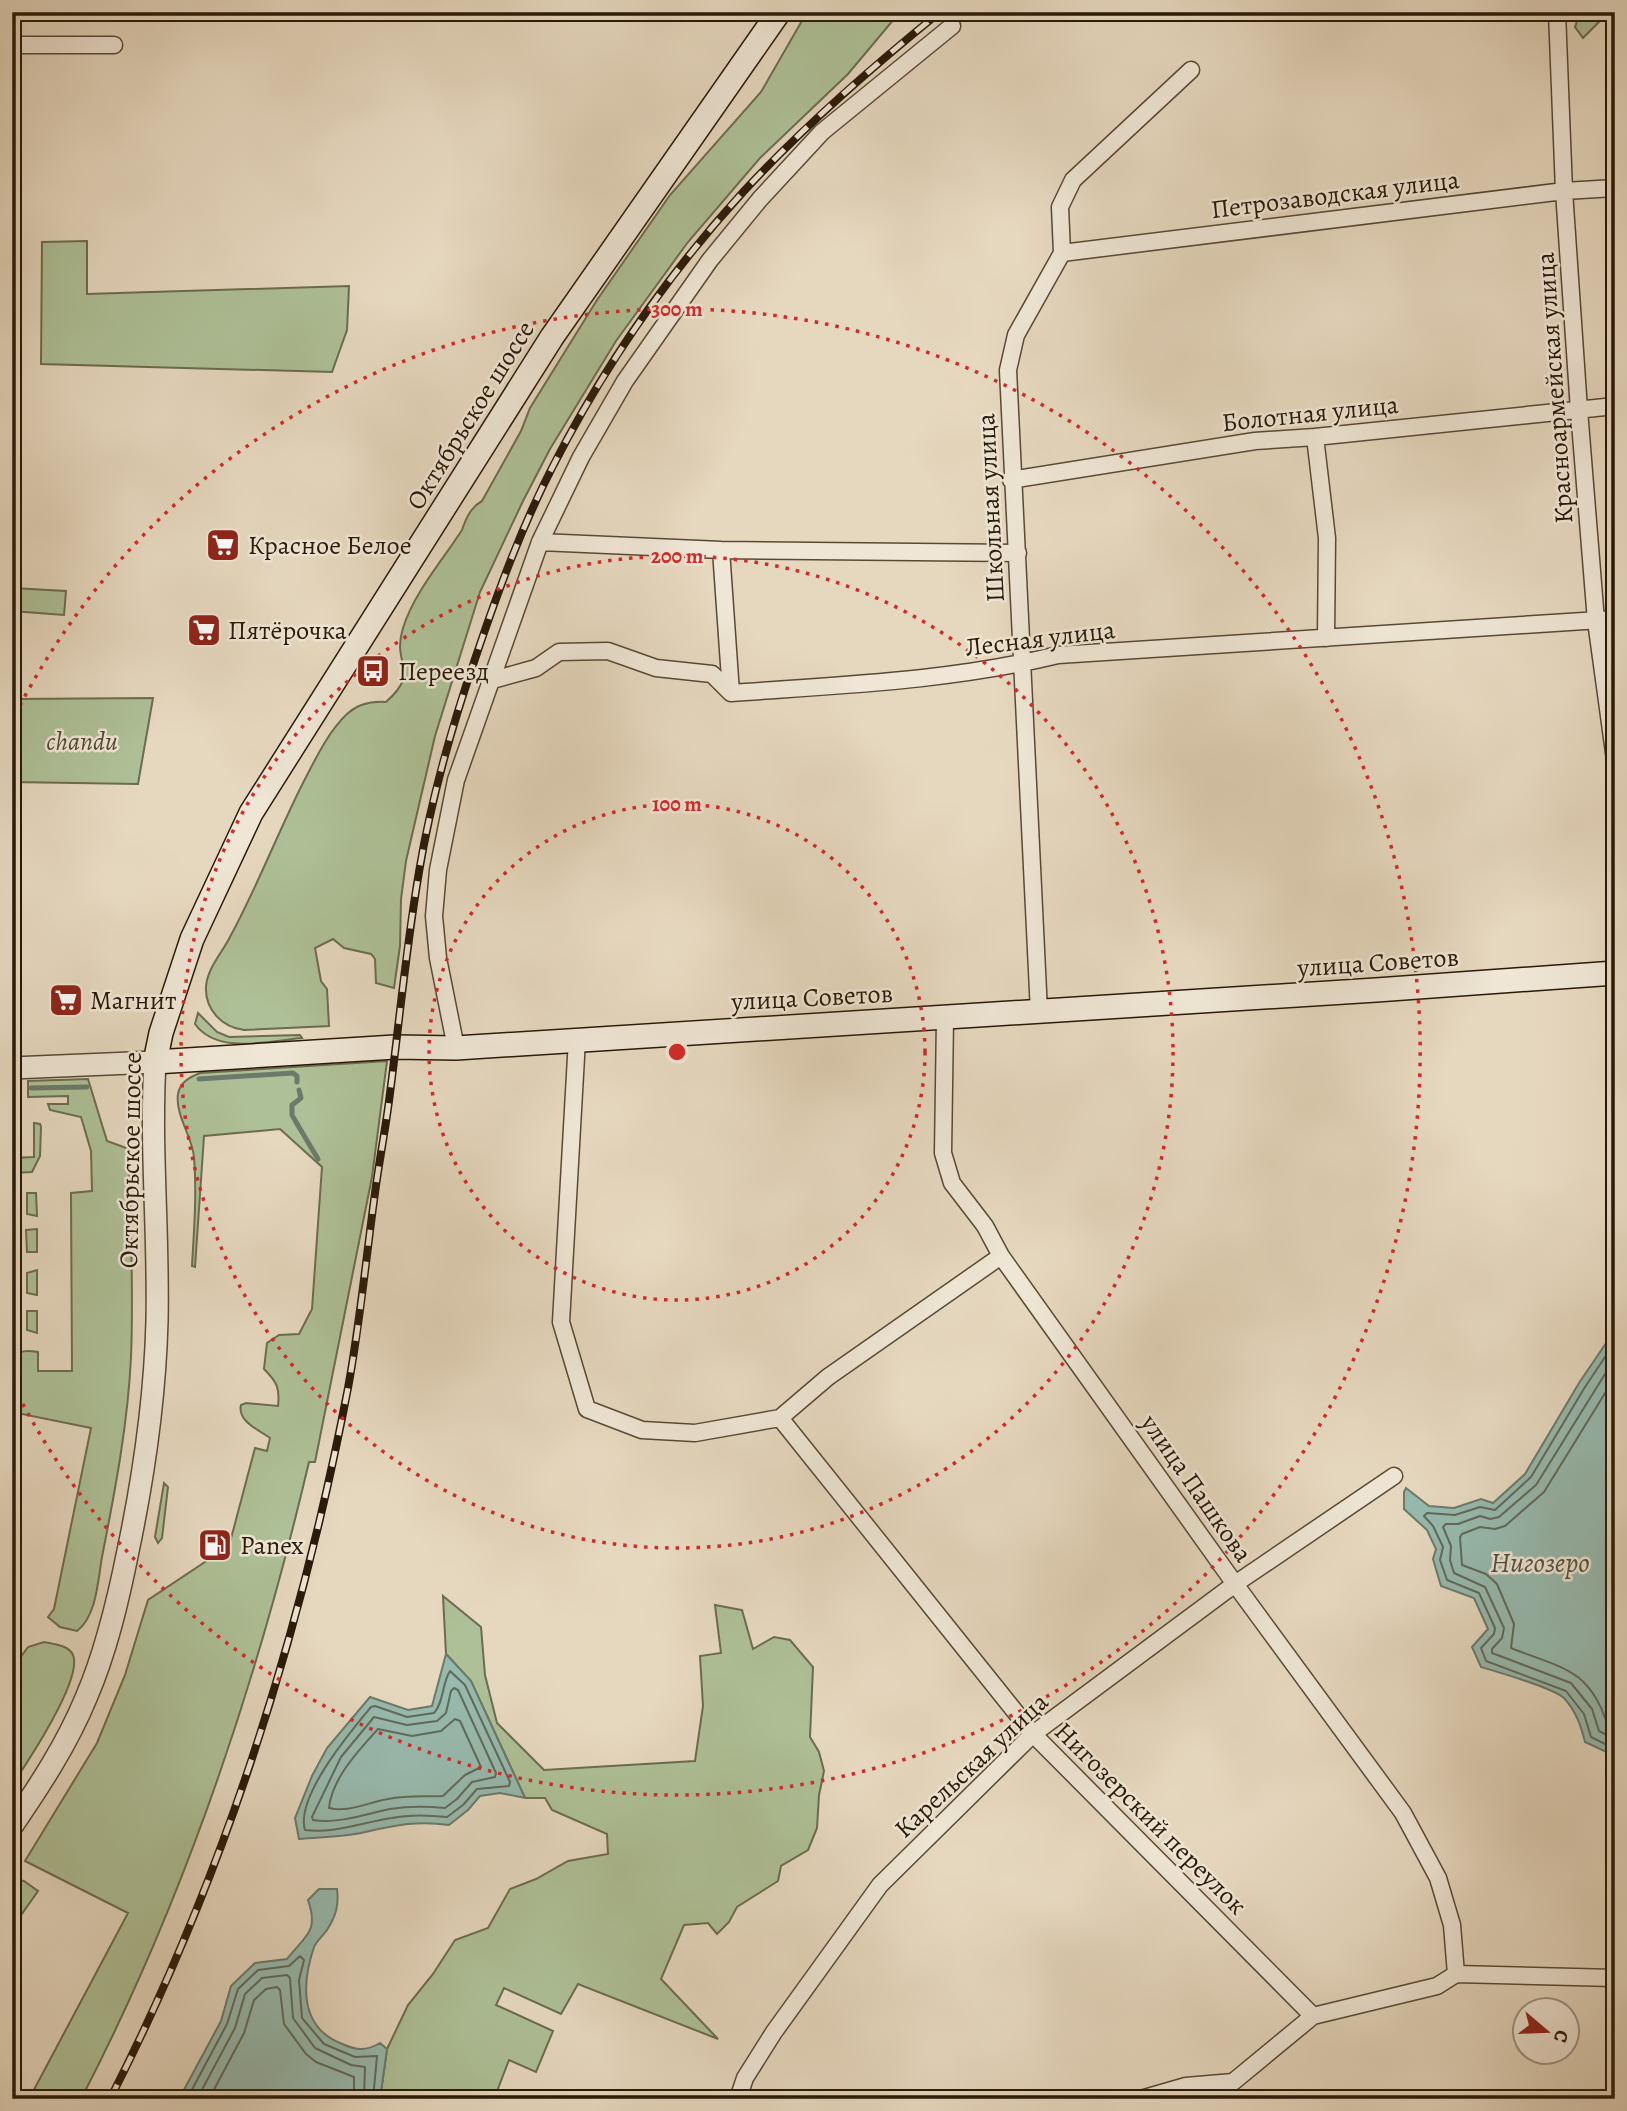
<svg xmlns="http://www.w3.org/2000/svg" width="1627" height="2111" font-family="Alegreya,serif">
<style>
.green{fill:#aec097;stroke:#6c6c4f;stroke-width:2}
.water{fill:#97baae;stroke:#6b7a6b;stroke-width:2}
.lines{fill:none;stroke-linecap:round;stroke-linejoin:round}
.shore{stroke:#606a5a;stroke-width:2}
.stream{stroke:#6b7a6b;stroke-width:5}
.minor-casing{stroke:#584935;stroke-width:19}
.tertiary-casing{stroke:#584935;stroke-width:24}
.secondary-casing{stroke:#291907;stroke-width:26}
.minor{stroke:#efe6d5;stroke-width:16}
.tertiary{stroke:#efe6d5;stroke-width:21}
.secondary{stroke:#efe6d5;stroke-width:23}
.rail-casing{stroke:#291907;stroke-width:8}
.rail{stroke:#efe6d5;stroke-width:5;stroke-dasharray:16;stroke-linecap:butt}
.ring{fill:none;stroke:#d62828;stroke-width:3.5;stroke-dasharray:3.5 7}
.labels{text-anchor:middle;stroke-width:5;stroke-linejoin:round;paint-order:stroke}
.street-label{font-size:26px;fill:#291907;stroke:#efe6d5}
.poi-label{font-size:26px;fill:#291907;stroke:#efe6d5;text-anchor:start}
.park-label{font-size:26px;font-style:italic;fill:#514b32;stroke:#efe6d5}
.water-label{font-size:28px;font-style:italic;fill:#505141;stroke:#efe6d5}
.centre{fill:#d62828;stroke:#efe6d5;stroke-width:3.5}
.ring-label{font-size:21px;text-anchor:middle;font-weight:bold;fill:#d62828;stroke:#efe6d5;stroke-width:5;stroke-linejoin:round;paint-order:stroke}
</style>
<rect width="100%" height="100%" fill="#e6d8bf"/>
<filter id="stains"><feTurbulence type="fractalNoise" baseFrequency=".00286" numOctaves="4"/><feColorMatrix values="0 0 0 0 .2 0 0 0 0 .09 0 0 0 0 .02 0 0 0 .5 -.17"/></filter>
<radialGradient id="worn" r=".72"><stop offset=".6" stop-color="#630" stop-opacity="0"/><stop offset="1" stop-color="#630" stop-opacity=".3"/></radialGradient>
<path class="green" d="M807 12H900L848 74 760 158 688 242 616 341 550 449 523 501 480 592 435 736 406 861 401 899 400 946 394 988 376 983 375 959 371 954 344 948 333 939 315 948 321 981 327 989 329 1026 244 1030C222 1027 205 1010 206 987 207 968 223 952 231 935 258 885 278 832 304 781 316 758 328 732 347 714 358 704 372 701 386 702 422 670 391 666 403 628 414 593 442 561 462 530 466 518 471 507 482 501L521 431 530 408 597 300 670 195 761 92Z
M1580 12H1609L1583 38 1575 27Z
M87 241V294L349 286 347 330 332 372 41 364 42 242Z
M12 588 66 591 64 615 12 611Z
M153 698 138 784 12 782V699Z
M198 1013 217 1032 229 1037 300 1035 302 1038C269 1041 217 1055 195 1024Z
M387 1061 372 1177 315 1462H309C257 1683 186 1897 81 2099H29L128 1913 25 1861 97 1743 125 1675 148 1600 229 1546 255 1448 267 1451 270 1438C259 1430 237 1421 241 1405L246 1403 278 1406C280 1388 277 1382 264 1369L267 1343 279 1335 299 1334 312 1309 322 1167 280 1129 204 1136 195 1267 192 1266C194 1230 197 1193 194 1157 192 1136 175 1115 178 1094 180 1082 190 1077 200 1073Z
M88 1079 107 1141 129 1149C130 1218 134 1287 131 1357 128 1423 115 1491 102 1557 98 1579 97 1616 77 1631L60 1627 48 1617 54 1609 91 1428 12 1412V1359C20 1350 26 1350 38 1352V1371H72L71 1193 92 1191 91 1151 81 1117 50 1110 48 1104H68V1096L28 1097V1081Z
M34 1123 40 1124 41 1127 40 1156 32 1172 12 1173V1158L34 1157Z
M27 1193H36L37 1216 27 1214Z
M37 1229V1252H27L26 1230Z
M37 1270V1295L27 1293V1273Z
M27 1311H37V1333L27 1330Z
M164 1483 168 1487 162 1538 158 1543 155 1537Z
M443 1596 481 1627 485 1675 497 1723 544 1770 695 1761 703 1706 700 1656 721 1653 715 1605 742 1610 753 1649 774 1637 790 1640 813 1667 810 1737 819 1752 824 1771 819 1795 817 1828 808 1850 781 1866 778 1881 737 1907 729 1922 717 1934 708 1923 684 1925 661 1979 718 2039 578 1984 561 2014 504 1988 496 2005 553 2031 536 2072 509 2060 494 2099H380L387 2049 408 2005 433 1974 455 1940 488 1928 510 1889 536 1879 568 1861 608 1854 607 1834 552 1810 545 1798H525L471 1681 446 1654Z
M44 1642C53 1644 69 1645 73 1655 83 1679 27 1763 12 1785V1669L28 1647Z
M17 1880 24 1881 38 1891 12 1928V1881Z"/>
<path class="water" d="M1615 1330V1756L1585 1742C1581 1726 1576 1711 1564 1698 1553 1688 1498 1672 1481 1667L1472 1647 1488 1629 1474 1598 1441 1586 1433 1559 1436 1549 1427 1530 1404 1509V1492L1406 1488 1429 1506 1454 1508 1481 1499 1493 1503 1525 1474 1579 1383Z
M446 1654 471 1681 525 1798 500 1793 480 1796 468 1810 449 1825C415 1820 393 1826 361 1833 341 1837 319 1837 299 1839L295 1818 312 1776 327 1748 370 1697 408 1710 432 1706Z
M319 1889H337C339 1905 336 1916 327 1930 323 1936 317 1940 314 1947 302 1983 299 2026 340 2043 355 2050 365 2052 380 2043L387 2049 380 2099H179L221 2021 231 1986 255 1963 287 1959C306 1935 319 1932 308 1900Z"/>
<g class="lines">
<path class="shore" d="M1615 1342 1585 1387 1531 1477 1495 1510 1480 1507 1455 1515 1427 1513 1424 1516 1433 1526 1443 1547 1440 1560 1447 1580 1479 1593 1495 1628 1494 1634 1481 1648 1486 1661 1566 1691 1584 1714 1591 1737 1615 1749
M1615 1358 1536 1485 1499 1517 1490 1519 1480 1516 1458 1524H1446L1443 1527 1451 1546 1450 1560 1454 1573 1485 1587 1504 1628 1502 1638 1492 1649V1653L1571 1683 1592 1709 1599 1731 1615 1739
M1615 1377 1544 1492 1505 1526 1495 1529 1480 1527 1462 1534 1460 1537 1462 1565 1486 1574 1497 1584 1514 1624 1511 1648C1560 1668 1588 1667 1607 1723L1615 1727
M450 1671 465 1685 510 1782 509 1786 477 1789 463 1805 447 1817C428 1815 411 1814 392 1818 364 1822 334 1834 305 1830 295 1797 351 1731 371 1707L375 1706 407 1717 434 1713C444 1702 442 1683 450 1671Z
M454 1688 458 1690 496 1773 495 1777 472 1782 457 1799 445 1808C426 1806 408 1806 390 1809 365 1814 339 1824 313 1820L312 1817 341 1757 374 1717 407 1725 437 1721 446 1713 451 1691Z
M455 1719 460 1721 481 1767 465 1775 443 1796C425 1797 407 1795 388 1799 370 1802 348 1813 329 1808 332 1778 359 1750 378 1729L412 1736 441 1731Z
M187 2099 227 2024 238 1989 258 1970 289 1966 300 1956 304 1960 299 1980 302 2018 324 2044 355 2057 377 2056 373 2099
M197 2099 235 2028 245 1994 262 1978 287 1975 290 1978 293 2018 315 2048 351 2065 365 2067 364 2099
M209 2099 244 2033 254 2000 266 1989 277 1987 280 1990 284 2024 306 2054 316 2062 354 2077V2099"/>
<path class="stream" d="M199 1079 293 1073 297 1076V1082
M31 1088 87 1087
M299 1090 301 1098 292 1105V1115L296 1122 318 1159"/>
<g class="minor-casing">
<path id="minor" d="M1557 12 1564 191 1579 410 1596 621 1615 760
M12 45H114
M1062 253 1564 191 1615 188
M1315 437 1327 538 1326 638
M1011 480 1255 441 1315 437 1615 406
M540 542 721 550 1018 553
M721 550 731 693
M489 681 536 668 559 652 608 651 656 668 712 674 731 693C841 685 951 681 1058 655L1615 619
M1039 1012 1008 370 1016 335 1062 253 1060 207 1073 180 1191 70
M945 1018 943 1153 952 1183 985 1226 1001 1256 1235 1584 1403 1813 1438 1878 1452 1925 1456 1974
M577 1039 561 1322 587 1409 642 1430 695 1433 780 1418 828 1377 1001 1256
M456 1048 438 958 434 916 438 870 456 780 540 542 581 457 625 381 710 260 760 199 822 132 952 26
M780 1418 1033 1734 1313 2016
M738 2099 745 2078 774 2032 880 1885 1033 1734 1235 1584 1394 1476
M1141 2099 1186 2086 1233 2082 1313 2016 1437 1986 1456 1974 1615 1978"/>
</g>
<g class="tertiary-casing">
<path id="tertiary" d="M12 1068 155 1062C150 1148 159 1234 157 1321 155 1398 144 1475 128 1551 118 1601 106 1652 86 1698 67 1744 40 1785 12 1826"/>
</g>
<g class="secondary-casing">
<path id="secondary" d="M779 12 552 337 251 813 192 939 161 1033 155 1062 395 1047 456 1048 1376 990 1615 973"/>
</g>
<use href="#minor" class="minor"/>
<use href="#tertiary" class="tertiary"/>
<use href="#secondary" class="secondary"/>
<g class="rail-casing">
<path id="rail" d="M110 2099C224 1876 301 1633 348 1388 360 1323 366 1258 375 1193 379 1162 385 1132 389 1101 399 1025 406 948 419 872 431 799 451 729 475 659 497 594 521 528 553 466 603 368 669 273 744 191 804 126 871 68 940 12"/>
</g>
<use href="#rail" class="rail"/>
</g>
<g class="ring">
<circle cx="677" cy="1052" r="248"/>
<circle cx="677" cy="1052" r="496"/>
<path d="M15 715A743 743 0 1 1 15 1389"/>
</g>
<defs>
<g id="supermarket-square" transform="scale(1.75)"><rect x="-9" y="-9" width="18" height="18" rx="4" fill="#8f2418" stroke="#efe6d5"/><path d="M-6-5.5h2.5l.6 2H6L4.5 2H-2.5L-4.4-4H-6ZM-1.5 3.2a1.3 1.3 0 1 0 .1 0ZM3 3.2a1.3 1.3 0 1 0 .1 0Z" fill="#fff"/></g>
<g id="bus-square" transform="scale(1.75)"><rect x="-9" y="-9" width="18" height="18" rx="4" fill="#8f2418" stroke="#efe6d5"/><path d="M-5-6H5V4H4V6H2V4H-2V6H-4V4H-5ZM-3.5-4V0h7V-4ZM-3.5 1.2v1.5H-2V1.2ZM2 1.2v1.5H3.5V1.2Z" fill="#fff"/></g>
<g id="fuel-square" transform="scale(1.75)"><rect x="-9" y="-9" width="18" height="18" rx="4" fill="#8f2418" stroke="#efe6d5"/><path d="M-5.5-6h7V0h2V4h1.3V-2.5L3-4.5l.8-.8L6-3V5H2.5V1h-1V6h-7ZM-4.2-4.7v3.2H.2V-4.7Z" fill="#fff"/></g>
</defs>
<g fill-rule="evenodd">
<use href="#supermarket-square" x="223" y="545"/>
<use href="#supermarket-square" x="204" y="630"/>
<use href="#bus-square" x="373" y="671"/>
<use href="#supermarket-square" x="66" y="1000"/>
<use href="#fuel-square" x="215" y="1545"/>
</g>
<g class="labels">
<g class="street-label">
<text transform="translate(1335 194) rotate(-7)" y="9">Петрозаводская улица</text>
<text transform="translate(1554 388) rotate(-94)" y="9">Красноармейская улица</text>
<text transform="translate(1310 413) rotate(-6)" y="9">Болотная улица</text>
<text transform="translate(470 415) rotate(-58)" y="9">Октябрьское шоссе</text>
<text transform="translate(990 508) rotate(-93)" y="9">Школьная улица</text>
<text transform="translate(1040 638) rotate(-7)" y="9">Лесная улица</text>
<text transform="translate(1378 962) rotate(-4)" y="9">улица Советов</text>
<text transform="translate(812 997) rotate(-3)" y="9">улица Советов</text>
<text transform="translate(130 1160) rotate(-89)" y="9">Октябрьское шоссе</text>
<text transform="translate(1197 1488) rotate(55)" y="9">улица Пашкова</text>
<text transform="translate(971 1765) rotate(-43)" y="9">Карельская улица</text>
<text transform="translate(1151 1818) rotate(45)" y="9">Нигозерский переулок</text>
</g>
<g class="poi-label">
<text x="248" y="554">Красное Белое</text>
<text x="228" y="639">Пятёрочка</text>
<text x="398" y="680">Переезд</text>
<text x="90" y="1009">Магнит</text>
<text x="240" y="1554">Panex</text>
</g>
<g class="park-label">
<text x="82" y="750">chandu</text>
</g>
<g class="water-label">
<text x="1540" y="1572">Нигозеро</text>
</g>
</g>
<circle cx="677" cy="1052" r="10" class="centre"/>
<g class="ring-label">
<text x="677" y="316">300 m</text>
<text x="677" y="563">200 m</text>
<text x="677" y="811">100 m</text>
</g>
<rect width="1627" height="2111" fill="none" stroke="#e6d8bf" stroke-width="42"/>
<rect x="14" y="14" width="1599" height="2083" fill="none" stroke="#291907" stroke-width="3.5"/>
<rect x="21" y="21" width="1585" height="2069" fill="none" stroke="#291907" stroke-width="2"/>
<g transform="translate(1546 2031) rotate(109)"><circle r="33" fill="#efe6d5" stroke="#a09483" stroke-width="2"/>
<path d="M0-5L12 26L0 18L-12 26Z" fill="#8f2418"/>
<text y="-10" font-size="19" font-weight="bold" text-anchor="middle" fill="#291907">С</text>
</g>
<rect width="100%" height="100%" filter="url(#stains)"/>
<rect width="100%" height="100%" fill="url(#worn)"/>
</svg>
